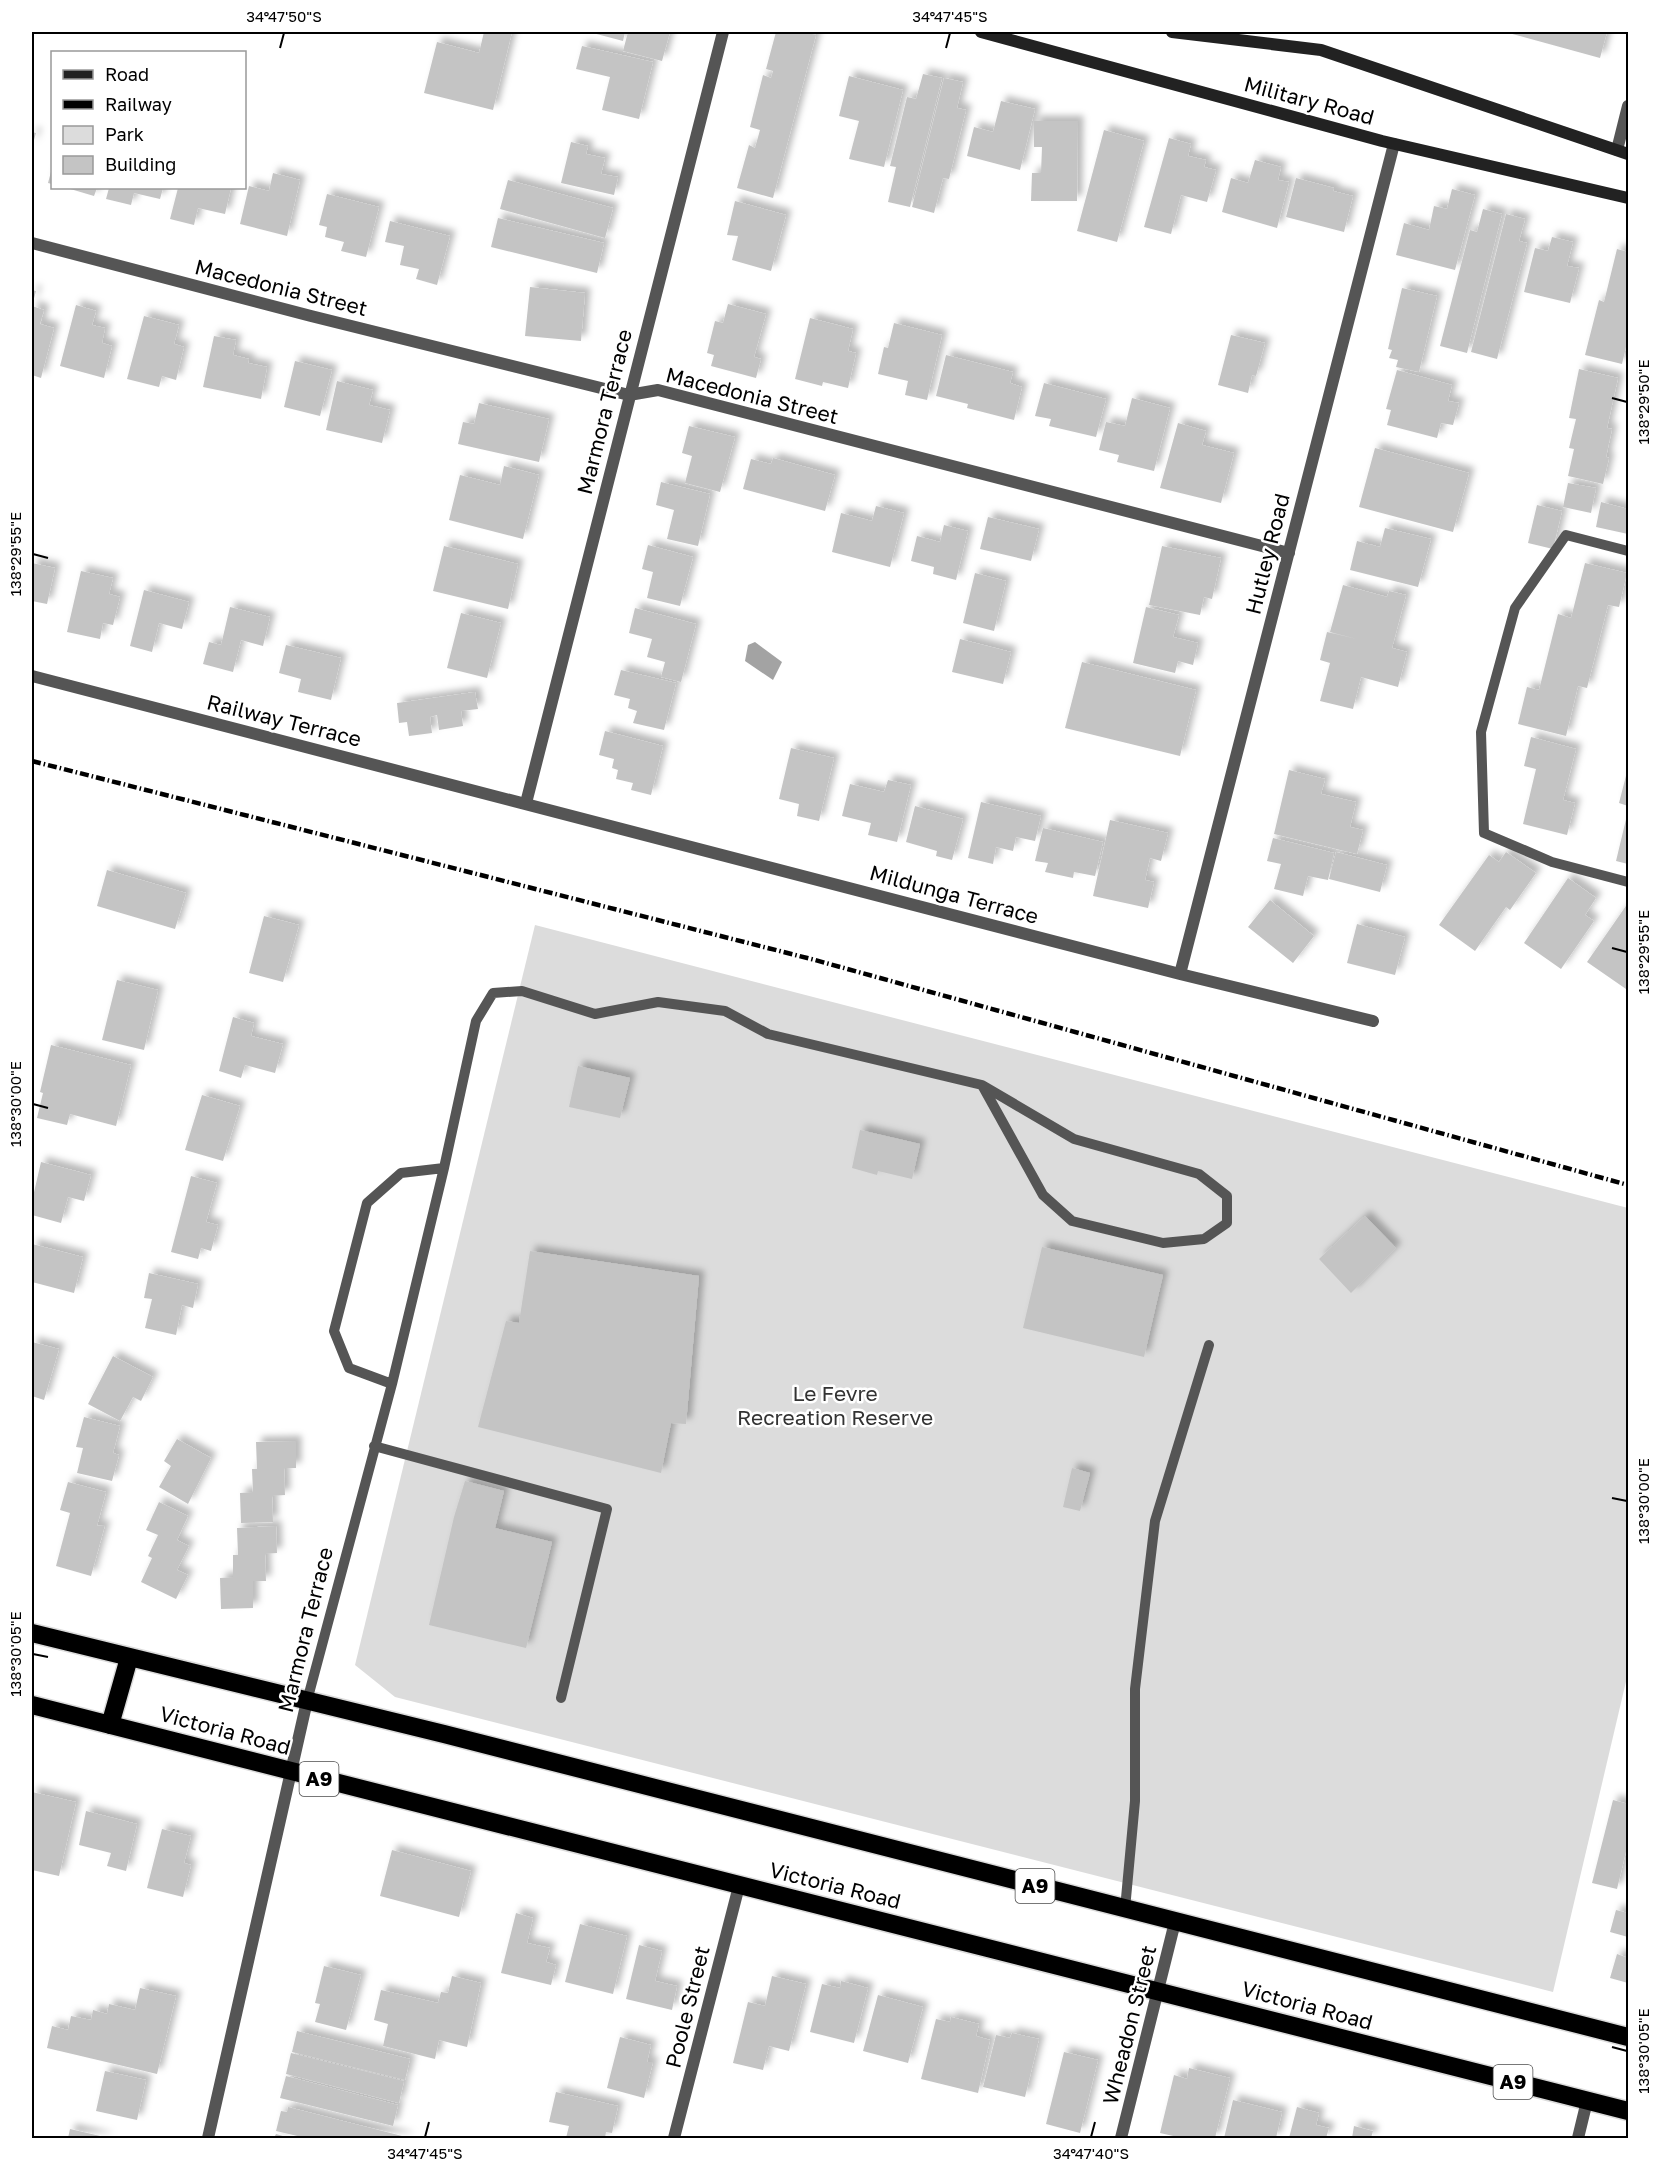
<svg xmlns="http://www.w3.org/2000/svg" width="1660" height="2170" font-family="'Golos Text',sans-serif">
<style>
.green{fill:#dcdcdc}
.water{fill:#a3a3a3}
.building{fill:#c4c4c4;filter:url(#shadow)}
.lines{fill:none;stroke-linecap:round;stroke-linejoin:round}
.highway-casing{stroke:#dbdbdb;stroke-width:21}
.lane{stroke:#555;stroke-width:10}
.street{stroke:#555;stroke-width:12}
.secondary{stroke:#222;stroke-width:12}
.highway{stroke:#000;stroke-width:18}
.rail{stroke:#000;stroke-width:4.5;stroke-dasharray:9 3 1.5 3;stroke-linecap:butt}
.ticks{fill:none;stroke:#000;stroke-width:2}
.labels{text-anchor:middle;stroke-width:5;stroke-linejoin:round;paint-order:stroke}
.shield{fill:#fff;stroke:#4c4c4c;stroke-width:1.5}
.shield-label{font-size:20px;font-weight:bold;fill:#000}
.street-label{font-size:21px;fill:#000;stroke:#fff}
.park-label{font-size:21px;fill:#333;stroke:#fff}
.neatline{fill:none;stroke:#000;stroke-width:2}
.ticks-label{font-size:15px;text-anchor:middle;fill:#000}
</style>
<defs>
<filter id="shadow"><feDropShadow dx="5.5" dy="-5.5" stdDeviation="3" flood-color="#0004"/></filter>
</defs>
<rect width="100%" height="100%" fill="#fff"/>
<path class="green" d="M535 925 1628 1208V1673L1553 1992 395 1697 355 1665Z"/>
<path class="water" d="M755 642 782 662 773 680 745 661 748 645Z"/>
<path class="building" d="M484 32H512L493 110 424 93 437 42 479 53Z
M589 32H625L623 41Z
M628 32H670L662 61 623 51Z
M776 32H803L816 35 773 198 737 188 749 145 755 148 760 130 750 127 763 75 771 78 773 71 766 69Z
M1505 32H1607L1600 58Z
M582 46 653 62 639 119 602 110 610 77 576 69Z
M923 74 942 78 910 207 888 202 896 167 890 166 907 97 916 99Z
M849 76 903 90 884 167 849 159 859 121 839 116Z
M944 78 963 82 957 108 966 110 949 179 943 178 934 213 912 207Z
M1001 101 1035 109 1020 170 967 156 974 127 993 132Z
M1034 121H1078L1077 201H1031L1032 173H1041L1042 147H1034Z
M1104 130 1144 141 1117 242 1077 231Z
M32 132 36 133 32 147Z
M1169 138 1191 144 1188 156 1206 160 1204 167 1216 170 1207 202 1181 195 1171 234 1144 227Z
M571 142 588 146 586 154 605 158 601 174 618 177 614 195 561 183Z
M1255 160 1281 167 1278 180 1289 182 1277 228 1222 212 1231 178 1248 183Z
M52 168V184L48 183Z
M273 173 300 180 287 236 240 224 249 186 269 191Z
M1296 178 1334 188 1333 191 1353 196 1344 232 1286 217Z
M508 180 613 208 605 238 500 209Z
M67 188H97L94 196Z
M109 188H163L160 199 134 193 131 205 106 199Z
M178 188H231L225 214 198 208 194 225 170 219Z
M1452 189 1475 195 1455 270 1396 255 1404 223 1429 230 1434 206 1447 209Z
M327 194 379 207 366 257 341 251 344 242 325 237 327 227 319 225Z
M735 201 786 215 771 271 732 260 738 236 727 235Z
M1483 209 1502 214 1467 353 1440 346 1470 230 1477 232Z
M1506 214 1525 219 1519 241 1527 243 1497 359 1471 352Z
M498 218 604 243 597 273 491 247Z
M390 221 450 236 437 285 416 279 419 269 400 265 404 246 385 242Z
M1552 237 1573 242 1567 266 1579 268 1570 303 1524 292 1535 248 1548 251Z
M1617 249 1628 252V338L1622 364 1585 355 1599 300 1604 302Z
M530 287 585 293 581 341 525 336Z
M1402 288 1437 296 1419 372 1396 367 1398 360 1389 358 1392 350 1388 349Z
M32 290 36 291 32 306 44 310 40 324 54 328 41 378 32 375Z
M728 304 766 314 754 357 761 359 756 378 711 366 714 355 707 353 715 321 723 323Z
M76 305 96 311 92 325 105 328 102 343 112 346 104 378 60 366Z
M144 316 179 325 174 344 184 347 176 380 162 376 159 387 127 379Z
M810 318 853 329 848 351 856 353 848 388 823 382 822 386 795 379Z
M894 323 942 335 927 400 905 395 908 381 878 374 884 347 888 348Z
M1231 335 1265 343 1256 376 1252 375 1248 393 1218 385Z
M214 336 236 340 233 355 249 359 248 363 267 367 261 399 203 387Z
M946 355 1013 372 1010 383 1022 387 1014 420 967 408 968 404 936 396Z
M295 361 332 370 320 416 284 407Z
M1579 369 1618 378 1607 428 1612 429 1606 457 1609 458 1603 484 1568 476 1574 449 1569 448 1576 419 1569 418Z
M1397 370 1452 385 1448 401 1459 403 1453 425 1441 423 1437 438 1387 425 1391 410 1386 409Z
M337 381 373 390 369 405 390 410 382 443 326 430Z
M1044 383 1106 399 1096 437 1049 426 1051 419 1035 416Z
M1132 398 1170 408 1154 471 1117 462 1119 455 1099 450 1106 422 1125 426Z
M479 403 549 419 539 462 458 444 463 422 474 424Z
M1178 423 1206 431 1202 445 1234 453 1221 503 1160 488Z
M689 426 735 437 720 492 685 483 692 456 682 453Z
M1375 448 1469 473 1453 532 1359 507Z
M773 458 835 475 825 511 743 489 751 459 771 464Z
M504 466 539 475 523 539 449 520 460 475 500 485Z
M661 482 710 494 698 546 667 539 674 510 656 505Z
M1568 483 1596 488 1591 513 1563 507Z
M1601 502 1628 509V534L1596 527Z
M1537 505 1562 511 1553 549 1528 543Z
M876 506 904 513 890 567 832 552 841 513 872 521Z
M988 517 1039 529 1031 561 980 549Z
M944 525 968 531 956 580 933 574 934 567 911 561 917 536 940 542Z
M1385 528 1431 539 1418 587 1350 570 1357 541 1380 547Z
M648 545 693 557 680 606 647 598 653 572 642 569Z
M444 546 518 564 508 609 433 591Z
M1162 546 1221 558 1212 599 1204 597 1200 615 1149 605Z
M32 563 55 568 47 604 32 601Z
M1585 563 1627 573 1619 607 1608 605 1587 688 1578 686 1566 736 1518 724 1527 687 1539 690 1558 614 1571 618Z
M81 571 113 578 109 594 120 597 113 625 103 623 100 639 67 632Z
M975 573 1006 581 994 631 963 623Z
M1343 585 1387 597 1389 591 1406 595 1392 648 1407 652 1398 687 1361 677 1353 709 1320 701 1330 663 1320 660 1327 632 1357 639 1330 632Z
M144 590 189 602 182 629 159 623 152 652 130 646Z
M230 607 270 617 263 646 241 640 233 672 203 664 209 642 221 645Z
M1146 607 1179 615 1173 637 1198 643 1193 665 1178 661 1175 673 1133 663Z
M635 608 696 624 681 682 661 677 665 662 647 657 652 639 629 633Z
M461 613 501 623 487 678 447 668Z
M960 639 1011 652 1003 684 952 672Z
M286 645 341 658 331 700 298 692 301 679 279 673Z
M1082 662 1196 690 1180 756 1065 728Z
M621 670 676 683 664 730 633 723 637 711 628 708 630 699 614 695Z
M475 692 478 709 461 711 463 726 439 730 437 715 430 717 432 733 409 736 407 722 399 723 397 703Z
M605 731 663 746 651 795 631 790 633 783 616 779 618 770 612 768 614 759 599 755Z
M1531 737 1576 749 1563 800 1575 803 1567 835 1523 824 1536 769 1524 766Z
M791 748 834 758 819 821 797 816 799 804 779 799Z
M1628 768V806L1619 803Z
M1289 770 1325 779 1321 794 1356 802 1350 827 1363 830 1357 854 1274 834Z
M888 780 911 785 897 842 868 835 871 823 842 816 850 784 884 792Z
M981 802 1041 816 1035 841 1016 837 1013 851 996 847 993 864 968 858Z
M915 806 963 819 952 860 936 856 937 851 906 842Z
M1628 811V864L1616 861Z
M1110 820 1168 833 1161 861 1150 858 1145 880 1154 882 1148 908 1093 896Z
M1043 828 1103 842 1095 876 1074 872 1073 878 1045 872 1048 863 1035 861Z
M1273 838 1334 853 1328 880 1308 876 1303 896 1274 889 1281 864 1267 861Z
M1336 852 1387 865 1380 892 1329 879Z
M1506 852 1536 873 1510 910 1506 907 1475 951 1439 925 1489 855 1499 862Z
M107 870 186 893 175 929 97 906Z
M1568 878 1596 898 1585 915 1594 921 1561 969 1524 943Z
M1270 900 1314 936 1293 963 1248 927Z
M1628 903V985L1626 989 1587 962Z
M264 916 299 925 283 982 249 973Z
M1357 924 1405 937 1395 975 1347 963Z
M117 980 158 990 144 1050 102 1040Z
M233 1017 254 1023 251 1036 283 1044 275 1073 245 1065 241 1078 219 1071Z
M51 1045 131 1065 116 1126 70 1114 67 1125 37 1118 43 1093 40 1092Z
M578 1066 630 1078 620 1118 569 1107Z
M202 1095 240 1106 223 1161 185 1150Z
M860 1130 920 1144 912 1179 878 1171 877 1175 852 1168Z
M41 1162 91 1175 84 1201 68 1197 61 1223 32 1215V1201Z
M191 1176 217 1183 206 1222 218 1225 211 1251 201 1248 198 1259 171 1252Z
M1365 1216 1396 1248 1351 1293 1319 1259Z
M32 1244 83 1257 74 1293 32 1282Z
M1042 1247 1163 1275 1144 1357 1023 1328Z
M530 1251 699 1276 686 1424 671 1423 661 1473 478 1427 506 1321 519 1323Z
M149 1273 198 1284 193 1308 182 1305 176 1335 145 1328 152 1299 144 1298Z
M32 1342 59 1349 44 1400 32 1396Z
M113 1356 153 1377 141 1401 133 1397 120 1421 88 1404Z
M84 1417 120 1426 113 1453 119 1455 112 1481 77 1473 83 1448 76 1447Z
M177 1439 211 1458 188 1504 159 1487 171 1466 164 1461Z
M296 1441V1468H284L285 1495 272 1496 273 1522 241 1523 240 1493 253 1492 252 1469H257L256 1442Z
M1072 1468 1090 1473 1080 1511 1063 1507Z
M465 1481 504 1491 495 1528 552 1542 526 1648 429 1625 454 1517Z
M68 1482 106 1492 97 1526 105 1525 91 1576 56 1566 70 1513 60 1510Z
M159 1502 188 1516 177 1540 189 1546 177 1570 188 1575 176 1599 141 1582 152 1558 148 1556 158 1535 146 1530Z
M276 1526 277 1553 265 1554 266 1581H253V1608L221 1609 220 1578 233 1577V1555H238L237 1528Z
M32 1792 76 1802 59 1876 32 1870Z
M1613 1800 1628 1804V1843L1617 1889 1592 1883Z
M86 1811 137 1824 126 1871 107 1866 111 1853 79 1845Z
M162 1829 191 1836 184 1863 191 1865 183 1897 147 1888Z
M392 1850 471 1871 459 1917 380 1896Z
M1616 1910 1628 1913V1937L1610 1932Z
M516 1913 533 1918 527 1943 550 1948 546 1962 556 1965 551 1985 501 1973Z
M580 1924 627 1936 613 1994 565 1982Z
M639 1945 662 1951 655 1981 677 1986 672 2010 626 1999Z
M1617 1954 1628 1958V1983L1610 1978Z
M324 1966 361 1975 346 2030 315 2022 320 2004 315 2003Z
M452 1976 481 1983 467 2047 439 2040 435 2059 383 2046 388 2024 374 2020 381 1990 438 2003 441 1992 448 1993Z
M772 1976 806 1984 789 2051 769 2046 763 2070 733 2063 748 2002 765 2006Z
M841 1981 868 1988 854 2043 810 2032 822 1984 840 1988Z
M140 1988 176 1996 157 2074 47 2048 52 2026 68 2030 71 2016 91 2020 93 2010 107 2014 109 2004 135 2010Z
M878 1995 923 2007 908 2063 863 2051Z
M951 2017 979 2024 976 2036 990 2040 978 2093 921 2079 936 2019 950 2022Z
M297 2031 410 2059 405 2080 292 2052Z
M1012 2033 1039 2039 1025 2097 983 2087 996 2035 1010 2038Z
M620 2037 651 2045 647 2062H653L644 2098 607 2088Z
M1064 2052 1098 2060 1080 2133 1046 2124Z
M291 2053 404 2081 399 2103 286 2074Z
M1189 2068 1230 2078 1215 2138H1182L1160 2133 1174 2075 1187 2079Z
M105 2071 146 2080 137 2120 96 2111Z
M286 2076 398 2105 393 2126 280 2098Z
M556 2092 618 2106 612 2133 606 2132 605 2138H566L569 2126 549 2122Z
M1233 2100 1282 2112 1276 2138H1224Z
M288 2107 410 2138H306L276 2131 281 2111 287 2112Z
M1297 2107 1319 2113 1316 2125 1329 2128 1326 2138H1289Z
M1354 2126 1373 2131 1371 2138H1352Z
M70 2129 109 2138H68Z
M276 2134 290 2138H274Z"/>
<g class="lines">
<g class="highway-casing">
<path id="highway" d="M32 1633 444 1734 1628 2037
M32 1705 1628 2111
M110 1725 129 1658"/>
</g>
<path class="lane" d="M1628 551 1566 535 1515 608 1481 732 1484 833 1552 862 1628 882
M392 1384 349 1368 334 1331 367 1203 401 1173 444 1168
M374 1446 607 1509 561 1698
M307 1701 392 1384 444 1168 476 1021 493 993 522 991 595 1014 658 1002 725 1011 768 1034 982 1085 1074 1139 1199 1174 1227 1196V1223L1204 1239 1163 1243 1072 1221 1043 1195 982 1085
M1125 1909 1135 1801V1689L1155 1521 1209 1345"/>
<path class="street" d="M1617 150 1628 106
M32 243 311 316 629 395 658 390 1289 553
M32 676 1180 974 1373 1021
M526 803 723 32
M1180 974 1394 144
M208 2138 307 1701
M674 2138 739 1886
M1121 2138 1175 1922
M1578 2138 1587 2101"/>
<path class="secondary" d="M981 32 1382 141 1628 198
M1172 32 1321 50 1628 154"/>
<use href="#highway" class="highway"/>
<path class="rail" d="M32 761 815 960 1628 1185"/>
</g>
<path class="ticks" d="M280 48 284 33M946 48 950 33M1612 398 1627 402M33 554 48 558M1612 948 1627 952M33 1104 48 1108M1612 1498 1627 1501M33 1654 48 1657M1612 2047 1627 2051M425 2137 429 2122M1091 2137 1095 2122"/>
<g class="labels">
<g class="shield">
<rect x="299.5" y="1762" width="39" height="34" rx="4.5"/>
<rect x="1015.5" y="1869" width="39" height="34" rx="4.5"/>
<rect x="1493.5" y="2065" width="39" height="34" rx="4.5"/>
</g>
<g class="shield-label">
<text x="319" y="1786">A9</text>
<text x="1035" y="1893">A9</text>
<text x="1513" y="2089">A9</text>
</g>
<g class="street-label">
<text transform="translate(1309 101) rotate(15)" y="7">Military Road</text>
<text transform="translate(281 288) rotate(14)" y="7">Macedonia Street</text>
<text transform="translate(752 396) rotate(14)" y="7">Macedonia Street</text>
<text transform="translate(605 412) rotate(-76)" y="7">Marmora Terrace</text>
<text transform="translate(1268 554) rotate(-76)" y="7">Hutley Road</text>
<text transform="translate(284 721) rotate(14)" y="7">Railway Terrace</text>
<text transform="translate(954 895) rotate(15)" y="7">Mildunga Terrace</text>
<text transform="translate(306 1630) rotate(-76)" y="7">Marmora Terrace</text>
<text transform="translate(225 1731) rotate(15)" y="7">Victoria Road</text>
<text transform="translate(835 1886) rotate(14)" y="7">Victoria Road</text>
<text transform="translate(1307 2006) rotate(15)" y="7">Victoria Road</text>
<text transform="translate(688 2007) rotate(-76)" y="7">Poole Street</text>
<text transform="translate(1130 2025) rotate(-76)" y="7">Wheadon Street</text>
</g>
<g class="park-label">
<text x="835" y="1401">Le Fevre<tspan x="835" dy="24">Recreation Reserve</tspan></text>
</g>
</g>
<rect width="1660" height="2170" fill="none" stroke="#ffffff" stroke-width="66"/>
<rect x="51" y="51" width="195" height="138" fill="#ffffff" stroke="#999999" stroke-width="1.5"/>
<rect x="63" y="70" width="30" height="9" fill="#222222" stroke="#999999" stroke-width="1.5"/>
<text x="105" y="81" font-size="18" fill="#000000">Road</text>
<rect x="63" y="100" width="30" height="9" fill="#000000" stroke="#999999" stroke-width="1.5"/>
<text x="105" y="111" font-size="18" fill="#000000">Railway</text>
<rect x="63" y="126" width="30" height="18" fill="#dcdcdc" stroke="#999999" stroke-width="1.5"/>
<text x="105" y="141" font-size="18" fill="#000000">Park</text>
<rect x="63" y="156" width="30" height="18" fill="#c4c4c4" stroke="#999999" stroke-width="1.5"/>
<text x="105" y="171" font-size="18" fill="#000000">Building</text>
<rect x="33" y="33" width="1594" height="2104" class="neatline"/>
<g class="ticks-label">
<text x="284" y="22">34°47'50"S</text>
<text x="950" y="22">34°47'45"S</text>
<text transform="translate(1644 402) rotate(-90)" y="5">138°29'50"E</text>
<text transform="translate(16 554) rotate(-90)" y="5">138°29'55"E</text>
<text transform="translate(1644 952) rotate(-90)" y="5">138°29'55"E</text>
<text transform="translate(16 1104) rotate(-90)" y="5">138°30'00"E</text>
<text transform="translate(1644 1501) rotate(-90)" y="5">138°30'00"E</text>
<text transform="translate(16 1654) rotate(-90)" y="5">138°30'05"E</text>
<text transform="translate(1644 2051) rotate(-90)" y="5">138°30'05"E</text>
<text x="425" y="2159">34°47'45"S</text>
<text x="1091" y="2159">34°47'40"S</text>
</g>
</svg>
